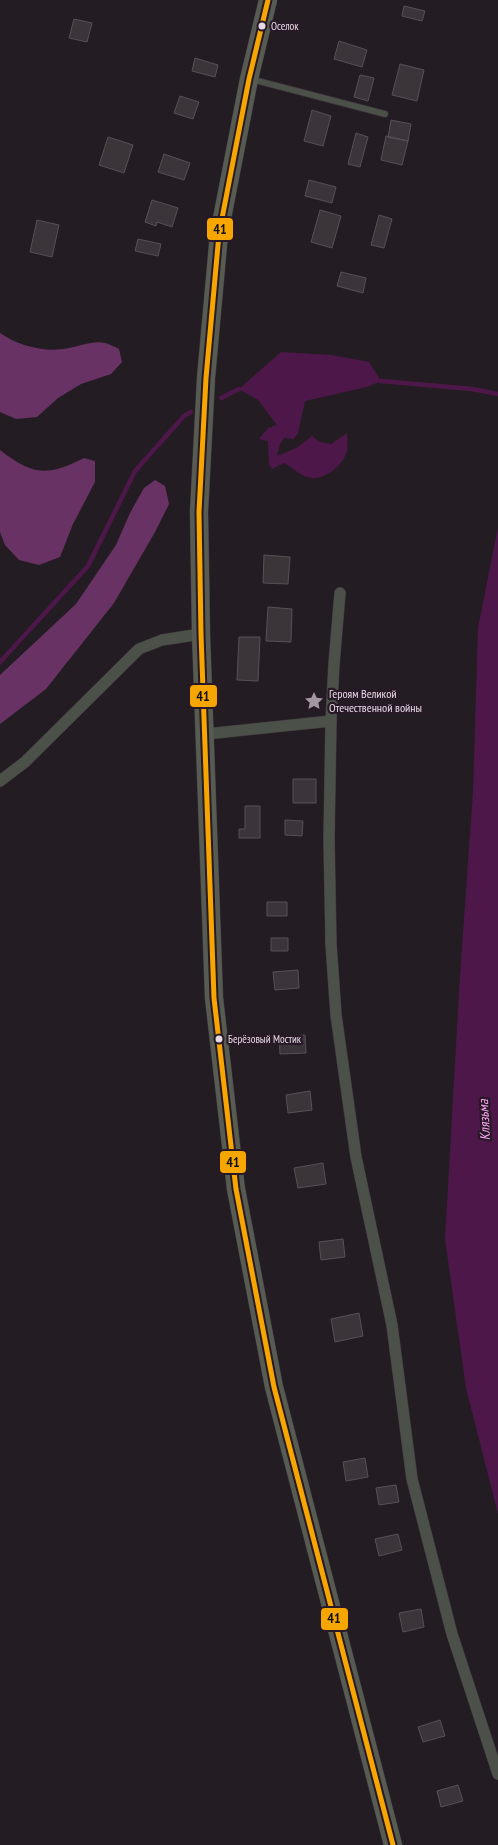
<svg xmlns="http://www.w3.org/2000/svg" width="498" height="1845" font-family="'PT Sans Narrow',sans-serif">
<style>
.forest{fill:#683364}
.water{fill:#4e174a}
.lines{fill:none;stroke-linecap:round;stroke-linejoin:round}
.stream{stroke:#4e174a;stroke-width:4.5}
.building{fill:#3b353a;stroke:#575056}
.service-casing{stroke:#3e373d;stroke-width:7}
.minor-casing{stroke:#3e373d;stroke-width:12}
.trunk-casing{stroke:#3e373d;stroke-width:19}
.service{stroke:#4b5048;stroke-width:5.5}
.minor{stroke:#4b5048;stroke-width:11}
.trunk{stroke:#575c52;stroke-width:18}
.bus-1-casing{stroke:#281926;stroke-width:9}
.bus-1{stroke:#f7a600;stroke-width:5}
.bus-dot{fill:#e5dae3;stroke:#281926;stroke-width:2}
.labels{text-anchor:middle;stroke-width:4.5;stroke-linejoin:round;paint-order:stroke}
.bus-label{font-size:11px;fill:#e5dae3;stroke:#281926;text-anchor:start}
.poi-label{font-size:12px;fill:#e5dae3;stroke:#281926;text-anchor:start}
.water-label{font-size:14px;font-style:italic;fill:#fca4f2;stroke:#281926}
.line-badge{stroke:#281926;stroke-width:2}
.pale-badge-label{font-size:14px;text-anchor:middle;font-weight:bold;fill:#111}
</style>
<rect width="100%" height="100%" fill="#241c23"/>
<path class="forest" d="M0 333C17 345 42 352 63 349 75 348 92 340 105 343 109 344 115 347 119 349L122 362 111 374 81 384 58 398 37 417 16 419 0 412Z
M0 450C32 475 47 477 84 458L95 461V482L73 524 60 557 39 565 19 560 5 545 0 532Z
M155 480 165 486 169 504 155 532 114 603 46 689 0 724V675L76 604 116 545 130 513 144 488Z"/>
<path class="water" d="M281 352 331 355 369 362 381 381 367 387 305 401 298 433 294 439 284 438 280 444 277 456 296 448 312 436 320 442 331 444 347 433C347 440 349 449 345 456 340 467 324 480 311 478 300 476 294 468 284 463L272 469 269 464 268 441 259 439 268 428 277 425 258 400 239 389Z
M498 527V1514L466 1388 445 1239 460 976 473 792 478 628Z"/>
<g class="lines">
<path class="stream" d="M381 381 472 389 498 394
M221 398 239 389
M0 662 88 566 135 471 184 416 191 412"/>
</g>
<path class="building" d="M404 6 425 11 422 21 402 16Z
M74 19 92 23 87 42 69 38Z
M339 41 367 50 362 67 334 59Z
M195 58 218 65 215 77 192 71Z
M400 64 424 70 417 101 392 95Z
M360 75 374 78 368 101 354 97Z
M180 96 199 102 193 119 174 113Z
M312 110 331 116 323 146 304 141Z
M391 120 411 124 408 141 388 137Z
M356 133 368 137 360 167 348 164Z
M386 136 408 141 402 165 381 160Z
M108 137 133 145 124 173 99 165Z
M164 154 190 163 184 180 158 172Z
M309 180 336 187 332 203 305 196Z
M152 200 178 208 172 227 157 222 156 226 145 222Z
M320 210 341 216 332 248 311 242Z
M379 215 392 219 384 248 371 245Z
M37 220 59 225 52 257 30 252Z
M138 239 161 244 158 256 135 251Z
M341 272 366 278 363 293 337 286Z
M264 555 290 557 288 584 263 583Z
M268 607 292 609 291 642 266 641Z
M239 637H260L258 681 237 680Z
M293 779H316V803H293Z
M245 806H260V838H239V829H245Z
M285 820 303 821 302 836 285 835Z
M267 902H287V916H267Z
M271 938H288V951H271Z
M298 970 299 988 275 990 273 972Z
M305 1035 306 1053 280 1054 279 1037Z
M310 1091 312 1110 288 1113 286 1095Z
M323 1163 326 1184 298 1188 294 1168Z
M343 1239 345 1257 321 1260 319 1242Z
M359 1313 363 1336 335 1342 331 1319Z
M365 1458 368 1477 346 1481 343 1462Z
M396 1485 399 1502 379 1505 376 1488Z
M398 1534 402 1550 379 1556 375 1539Z
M421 1609 424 1627 403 1632 399 1613Z
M440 1720 445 1736 423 1742 418 1727Z
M458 1785 463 1801 441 1807 437 1791Z"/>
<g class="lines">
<g class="service-casing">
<path id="service" d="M251 79 385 114"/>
</g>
<g class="minor-casing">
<path id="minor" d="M331 721 334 664 340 593
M206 734 331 721 329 839 331 944 336 1015 356 1157 392 1325 412 1479 452 1634 498 1774
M0 781 25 762 139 649 162 640 201 634"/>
</g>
<g class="trunk-casing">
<path id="trunk" d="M268 0 249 79 219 234 206 378 199 512 201 634 214 998 236 1189 274 1387 393 1845"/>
</g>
<use href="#service" class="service"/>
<use href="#minor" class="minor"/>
<use href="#trunk" class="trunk"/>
<g class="bus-1-casing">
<path id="bus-1" d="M268 0 249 79 219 234 206 378 199 512 201 634 214 998 236 1189 274 1387 393 1845"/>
</g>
<use href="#bus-1" class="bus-1"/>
</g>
<defs>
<g id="sight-bare" transform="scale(1.5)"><path d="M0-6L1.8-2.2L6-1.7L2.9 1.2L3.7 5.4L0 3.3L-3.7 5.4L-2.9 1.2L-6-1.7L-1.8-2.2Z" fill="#a198a0" stroke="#281926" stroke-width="2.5" paint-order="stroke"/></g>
</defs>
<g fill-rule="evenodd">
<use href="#sight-bare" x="314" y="701"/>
</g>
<g class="bus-dot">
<circle cx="262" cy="26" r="4.5"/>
<circle cx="219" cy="1039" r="4.5"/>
</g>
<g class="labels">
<g class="bus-label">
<text x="271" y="30">Оселок</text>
<text x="228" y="1043">Берёзовый Мостик</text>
</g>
<g class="poi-label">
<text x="329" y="698">Героям Великой<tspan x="329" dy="14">Отечественной войны</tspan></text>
</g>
<g class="water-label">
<text transform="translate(484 1120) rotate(-93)" y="5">Клязьма</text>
</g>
</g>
<g class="line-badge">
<rect x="206" y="217" width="28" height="24" rx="5" fill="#f7a600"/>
<rect x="189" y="684" width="29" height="24" rx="5" fill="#f7a600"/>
<rect x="219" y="1150" width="28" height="24" rx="5" fill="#f7a600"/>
<rect x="320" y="1607" width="29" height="24" rx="5" fill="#f7a600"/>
</g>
<g class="pale-badge-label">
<text x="220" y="234">41</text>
<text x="203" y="701">41</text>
<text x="233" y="1167">41</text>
<text x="334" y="1623">41</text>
</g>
</svg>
